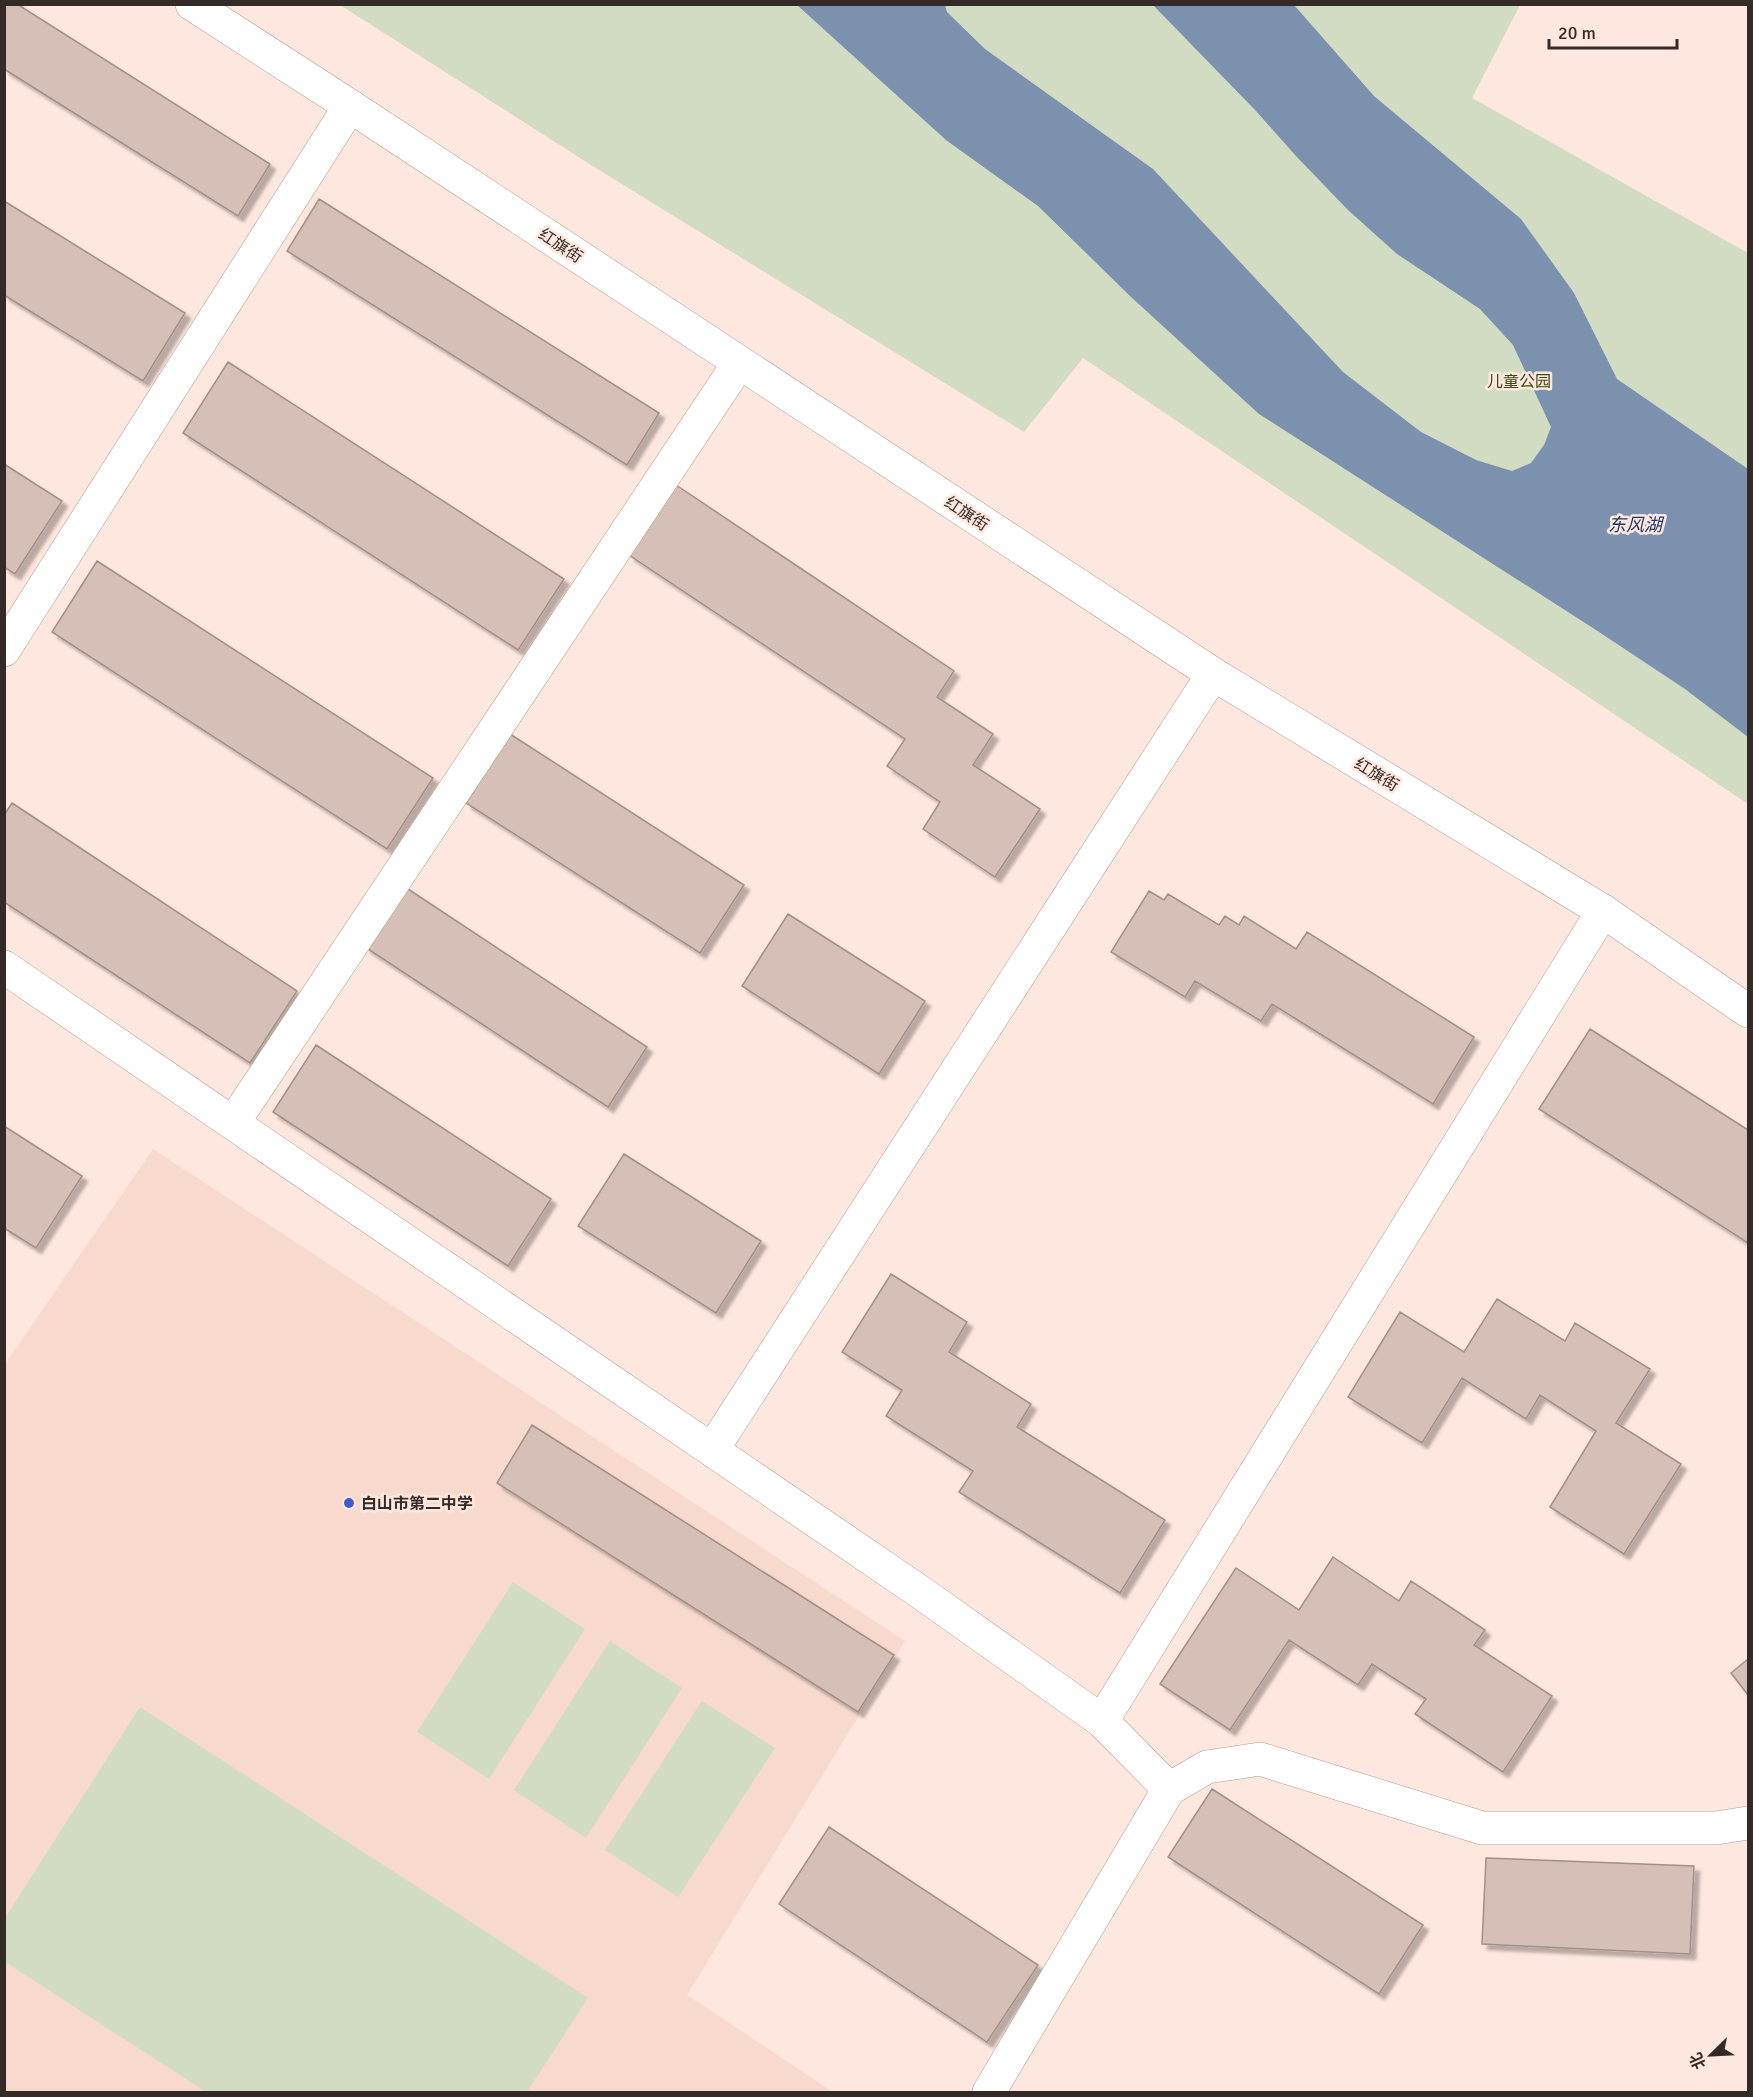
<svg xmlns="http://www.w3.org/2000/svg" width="1753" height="2097" font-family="Signika,'Noto Sans SC',sans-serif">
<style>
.built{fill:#f8d9cd}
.green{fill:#d2dcc2}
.water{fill:#7c91ad}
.building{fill:#d6bfb7;stroke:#a48f87;stroke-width:1.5;filter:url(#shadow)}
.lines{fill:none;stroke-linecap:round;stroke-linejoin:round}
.street-casing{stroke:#b19c93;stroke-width:34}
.secondary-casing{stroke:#b19c93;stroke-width:34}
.street{stroke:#fff;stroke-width:33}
.secondary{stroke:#fff;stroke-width:33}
.poi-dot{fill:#405cce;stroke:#fee7de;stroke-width:2}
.labels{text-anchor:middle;stroke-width:5;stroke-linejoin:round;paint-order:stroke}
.street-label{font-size:16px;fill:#342b28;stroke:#fee7de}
.park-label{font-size:16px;fill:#3a4a14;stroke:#fee7de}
.poi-label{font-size:16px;font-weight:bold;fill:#342b28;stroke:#fee7de;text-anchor:start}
.water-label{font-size:18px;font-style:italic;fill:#1d3a62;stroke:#fee7de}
</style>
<defs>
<filter id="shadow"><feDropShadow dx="5.5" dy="5.5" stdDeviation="1.5" flood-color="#0004"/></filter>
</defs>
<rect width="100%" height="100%" fill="#fee7de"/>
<path class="built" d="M153 1149 905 1641 687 1995 833 2092H5V1364Z"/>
<path class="green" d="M340 5H1520L1472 98 1748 253V804L1083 358 1024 432 591 165Z
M513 1582 585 1629 489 1779 417 1732Z
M610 1641 682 1688 586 1838 514 1790Z
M702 1701 775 1748 678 1897 605 1850Z
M140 1707 588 1998 527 2092H206L5 1962V1918Z"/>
<path class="water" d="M797 5H945L947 12 985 49 1153 169 1343 372 1421 432 1476 460 1512 471 1531 463 1544 445 1551 427 1513 345 1480 309 1397 254 1348 210 1296 156 1256 111 1153 5H1294L1374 96 1521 219 1574 293 1617 379 1748 469V737L1685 689 1596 630 1259 414 1130 296 1038 206 946 140Z"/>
<path class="building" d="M4 4H17L270 164 238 216 4 69Z
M319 199 659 413 627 465 287 251Z
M4 201 185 313 143 381 4 295Z
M228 362 564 579 518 650 183 433Z
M4 464 62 501 15 574 4 567Z
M676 485 954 671 937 697 993 734 973 765 1040 809 995 877 923 829 940 802 887 766 905 739 629 555Z
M97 561 433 778 387 849 52 632Z
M510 734 744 885 700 953 466 803Z
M12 803 297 991 250 1063 4 902V815Z
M405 887 647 1047 608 1107 365 947Z
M1149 891 1164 900 1168 894 1219 925 1225 916 1239 925 1244 916 1296 949 1307 932 1474 1037 1433 1104 1272 1004 1261 1021 1195 981 1185 997 1111 952Z
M788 914 925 1001 879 1074 742 986Z
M1590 1029 1748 1130V1243L1539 1109Z
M316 1045 551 1199 508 1266 273 1112Z
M4 1126 82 1176 36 1248 4 1228Z
M624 1154 761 1241 716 1313 578 1226Z
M891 1274 967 1322 949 1352 1031 1404 1017 1427 1165 1520 1120 1593 959 1492 973 1471 886 1416 902 1390 842 1352Z
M1497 1299 1565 1341 1575 1323 1650 1369 1616 1423 1681 1464 1624 1554 1550 1507 1596 1431 1540 1395 1526 1419 1462 1378 1422 1443 1348 1397 1400 1312 1464 1352Z
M532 1425 894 1655 858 1712 497 1483Z
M1333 1557 1399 1601 1411 1581 1485 1630 1474 1645 1552 1696 1503 1772 1415 1714 1426 1699 1372 1664 1358 1685 1289 1640 1230 1730 1160 1684 1236 1568 1299 1610Z
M1748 1659V1695L1731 1673Z
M1212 1789 1423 1925 1379 1994 1168 1857Z
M829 1827 1038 1965 987 2042 779 1904Z
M1486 1858 1694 1866 1690 1954 1482 1944Z"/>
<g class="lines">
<g class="street-casing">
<path id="street" d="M4 650 350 106
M4 967 923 1594 1102 1721 1169 1789 1207 1767 1260 1759 1482 1828H1716L1748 1823
M233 1123 739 363
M712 1450 1213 674
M1102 1721 1603 911
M989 2092 1169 1789"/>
</g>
<g class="secondary-casing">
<path id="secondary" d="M192 4 350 106 1213 674 1603 911 1748 1011"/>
</g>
<use href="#street" class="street"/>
<use href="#secondary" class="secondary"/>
</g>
<circle class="poi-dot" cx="349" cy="1503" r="6"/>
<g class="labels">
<g class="street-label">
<text transform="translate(561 245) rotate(33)" y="6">红旗街</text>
<text transform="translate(967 513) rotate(33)" y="6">红旗街</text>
<text transform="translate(1377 774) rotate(31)" y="6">红旗街</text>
</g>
<g class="park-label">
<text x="1519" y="387">儿童公园</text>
</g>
<g class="poi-label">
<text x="361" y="1509">白山市第二中学</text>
</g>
<g class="water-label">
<text x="1635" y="531">东风湖</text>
</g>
</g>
<rect width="1753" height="2097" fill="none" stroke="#342b28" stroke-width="12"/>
<g transform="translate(1711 2055) rotate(246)" stroke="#fee7de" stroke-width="4.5" paint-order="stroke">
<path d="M0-4.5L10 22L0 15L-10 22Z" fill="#342b28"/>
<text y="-9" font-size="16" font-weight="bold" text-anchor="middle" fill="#342b28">北</text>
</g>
<path d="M1549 39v9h128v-9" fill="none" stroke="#342b28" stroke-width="3"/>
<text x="1558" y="39" font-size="18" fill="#342b28" stroke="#fee7de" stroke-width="4.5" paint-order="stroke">20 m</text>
</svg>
